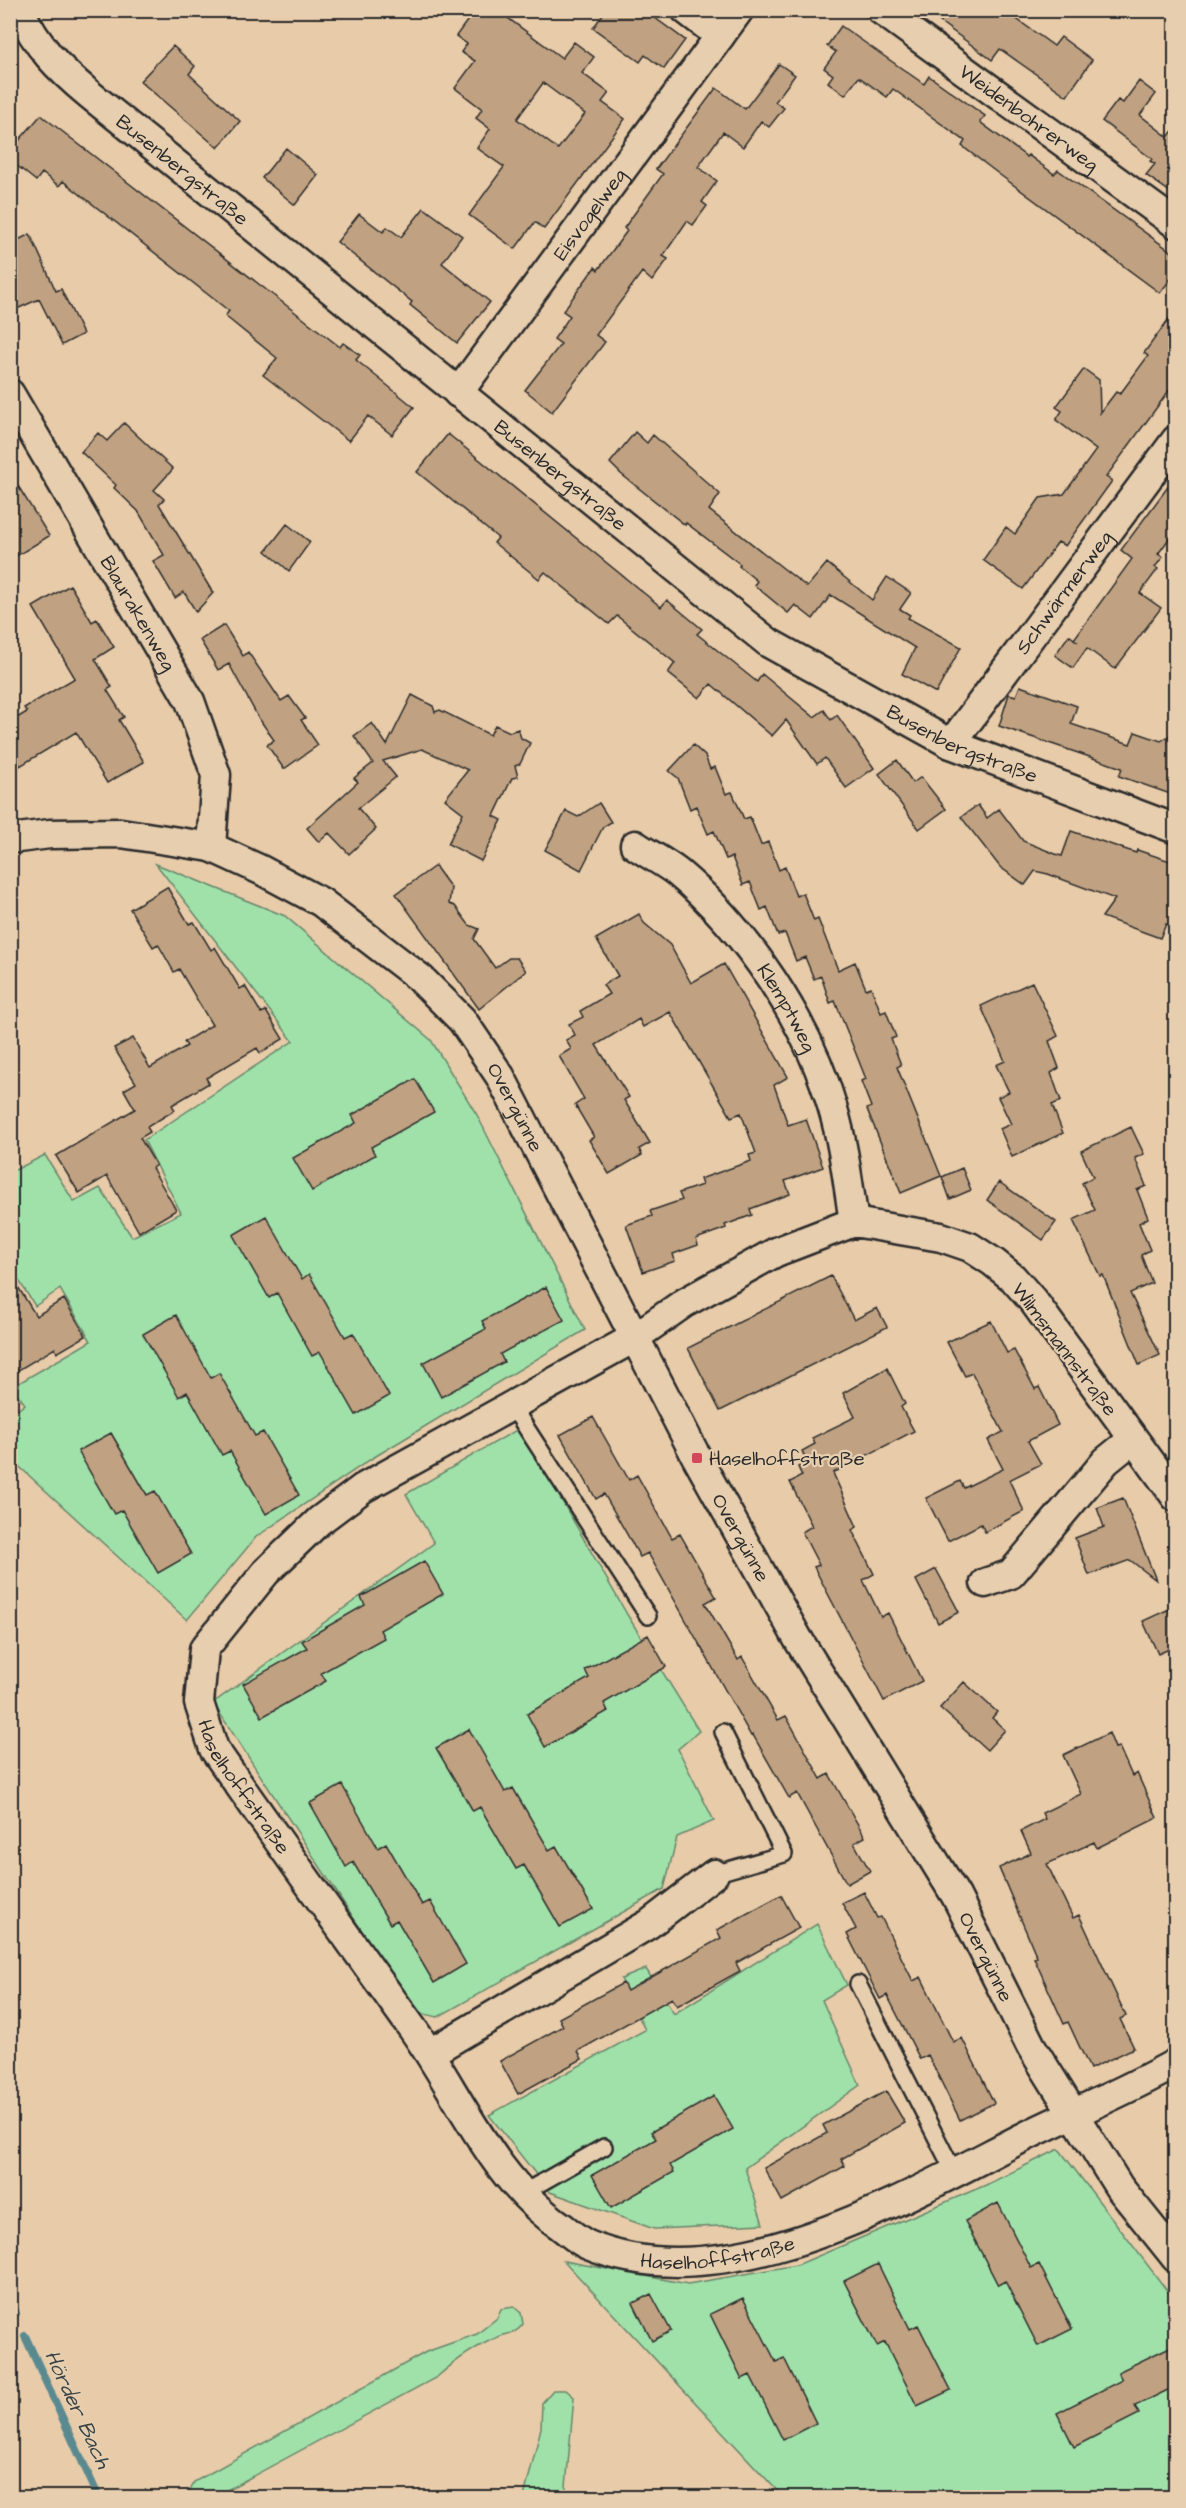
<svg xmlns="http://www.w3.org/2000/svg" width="1186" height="2508" font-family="'Architects Daughter',sans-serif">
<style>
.green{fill:#a0e1aa;stroke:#66866a;stroke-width:1.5}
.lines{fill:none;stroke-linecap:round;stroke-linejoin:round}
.stream{stroke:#5a8a90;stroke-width:8}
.building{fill:#c0a282;stroke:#2b2b2b;stroke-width:1.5;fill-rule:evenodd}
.service-casing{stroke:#2b2b2b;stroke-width:20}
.minor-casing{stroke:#2b2b2b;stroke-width:33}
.service{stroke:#e7ceaf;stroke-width:15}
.minor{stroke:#e7ceaf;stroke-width:28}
.poi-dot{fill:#d1495b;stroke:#e7ceaf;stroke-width:2}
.labels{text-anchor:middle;stroke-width:4.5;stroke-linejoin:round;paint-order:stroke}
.street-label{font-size:20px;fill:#2b2b2b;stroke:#e7ceaf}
.poi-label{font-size:20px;fill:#2b2b2b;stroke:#e7ceaf;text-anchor:start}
.water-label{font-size:21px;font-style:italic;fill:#374344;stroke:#e7ceaf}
</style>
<rect width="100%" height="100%" fill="#e8cba9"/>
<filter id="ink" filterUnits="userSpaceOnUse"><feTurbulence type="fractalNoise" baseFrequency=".0167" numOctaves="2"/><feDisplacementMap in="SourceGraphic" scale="12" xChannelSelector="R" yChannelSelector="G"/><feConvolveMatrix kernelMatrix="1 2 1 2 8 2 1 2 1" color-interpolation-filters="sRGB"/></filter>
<g filter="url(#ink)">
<path class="green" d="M156 864 285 916 431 1040 477 1115 585 1330 371 1459 256 1537 187 1620 11 1459V1415L25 1404 12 1387 91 1341 60 1289 35 1306 11 1268V1172L45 1155 74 1202 100 1188 132 1237 181 1213 144 1140 293 1041Z
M520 1428 628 1616 699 1731 678 1749 714 1821 677 1837 664 1889 438 2017 415 2012 213 1703 434 1543 406 1494Z
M817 1924 847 1985 822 2000 860 2085 745 2168 763 2224 654 2229 550 2192 489 2115 645 2030 621 1979 646 1969 674 2014Z
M1059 2149 1175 2301V2497H783L564 2261 688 2284 797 2265 986 2185Z
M514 2307 521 2313 523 2324C516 2334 509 2333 498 2337 476 2346 455 2361 437 2377L214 2497H194L189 2492 194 2482 426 2352 477 2334 497 2318 501 2309Z
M553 2390H566L574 2397 565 2497H524L541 2428 542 2403Z"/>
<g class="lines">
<path class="stream" d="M10 2300 16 2313
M25 2336 99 2498"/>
</g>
<path class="building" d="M475 10H497L562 58 574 42 594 57 582 73 609 93 602 102 625 119 544 229 535 222 515 249 469 215 504 167 477 148 490 129 476 118 482 109 455 88 475 61 461 52 467 44 456 36ZM543 83 585 114 558 149 517 119Z
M606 10H644L685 40 664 69 645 55 640 62 593 28Z
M924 10H1004L1054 46 1061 37 1092 60 1067 96 1000 49 992 60Z
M841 26 924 84 929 76 985 116 980 122 1027 157 1028 155 1054 174 1058 170 1176 255V272L1160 293 1000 175 962 146 965 141 893 89 887 97 859 77 845 95 828 82 833 75 824 68 836 52 827 46Z
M173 46 195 66 189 74 240 121 218 148 140 81Z
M779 64 795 75 775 102 784 108 769 127 761 121 743 147 723 132 698 167 717 181 702 202 707 206 693 225 687 221 663 256 668 259 652 281 642 272 596 335 605 342 552 412 525 390 561 344 554 339 570 316 563 311 595 267 598 270 627 231 624 228 663 174 656 169 716 88 745 109Z
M1139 81 1156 94 1140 115 1168 137 1176 127V196L1146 175 1155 164 1150 161 1152 159 1102 121 1118 100 1123 103Z
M41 115 340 347 343 343 360 355 356 360 414 407 392 435 368 416 349 441 263 375 277 358 225 316 229 311 63 181 59 186 42 173 36 181 10 160V151Z
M286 148 318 175 295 205 262 178Z
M424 208 462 236 442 263 490 302 457 343 410 305 412 302 337 242 359 214 383 232 387 227 401 237Z
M30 234 56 291 61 289 83 334 62 345 39 299 10 312V244Z
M1176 309V381L1106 477 1112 481 1065 546 1058 542 1023 589 983 560 1006 527 1015 534 1040 498 1064 494 1096 450 1056 420 1062 411 1056 407 1084 369 1099 380 1100 413 1116 392 1120 394 1148 356 1144 353Z
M124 423 173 469 154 490 164 499 159 504 213 593 196 612 184 592 175 598 153 561 164 555 138 511 114 488 116 485 81 452 98 433 107 441Z
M635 432 647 443 653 435 720 494 709 510 807 587 827 563 872 600 887 577 911 593 900 609 910 615 908 618 961 647 936 693 902 674 915 648 831 595 813 619 795 605 788 613 754 585 757 581 739 566 740 564 686 523 685 525 621 474 610 463Z
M448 434 661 607 667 600 702 629 697 634 757 682 762 674 814 717 824 710 831 720 837 715 874 768 846 788 825 758 817 764 786 720 772 736 711 684 699 698 668 673 675 663 617 616 609 624 545 572 539 579 494 543 498 538 417 472Z
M10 473 49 536 10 560Z
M1176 476V529L1158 554 1163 557 1155 567 1158 569 1140 593 1161 608 1115 669 1087 648 1073 668 1055 655 1069 635 1078 642 1074 639 1132 559 1121 550Z
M287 524 310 542 289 571 266 551Z
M70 585 92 622 97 619 114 647 95 659 112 687 107 690 124 717 119 720 144 762 107 783 76 732 20 766 18 761 10 765V722L27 712 24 708 75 678 33 607Z
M224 625 243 656 248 652 281 701 289 696 305 718 301 720 318 745 284 769 267 745 274 740 258 717 229 664 218 670 200 640Z
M1020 686 1077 706 1071 724 1130 744 1135 732 1161 741 1176 731V796L1119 776 1122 768 999 726 1009 694 1016 696Z
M412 695 433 706 435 712 440 710 490 735 495 725 510 732 518 729 521 738 530 743 520 764 515 766 518 777 512 778 494 816 502 820 481 861 448 844 463 813 445 799 468 770 422 749 383 761 396 777 358 808 376 829 349 854 329 833 319 842 307 828 358 782 354 778 373 763 354 736 372 723 387 745Z
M693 745 705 756 710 769 715 767 726 794 732 792 744 819 750 817 761 845 768 842 779 870 785 867 796 896 803 893 814 921 818 919 838 970 855 962 866 989 871 987 881 1013 886 1011 896 1037 891 1039 901 1065 897 1067 941 1176 901 1193 867 1109 871 1107 861 1081 866 1079 835 1001 830 1003 821 976 814 979 805 957 796 961 785 933 778 935 767 907 761 910 750 882 743 885 732 857 726 859 714 831 708 834 696 806 690 809 678 778 669 771Z
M897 760 913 783 921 777 946 809 919 829 879 774Z
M599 803 611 822 603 827 581 870 545 850 566 811 578 817Z
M978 805 987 818 999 809 1023 841 1058 855 1062 856 1071 831 1136 853 1137 850 1176 863V927L1166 924 1160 938 1102 917 1115 899 1048 874 1035 871 1025 885 1000 867 961 817Z
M435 866 451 888 449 904 455 906 469 925 479 929 474 939 495 968 509 958H517L526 971 479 1009 396 894Z
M167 887 189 924 194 922 211 950 215 947 240 989 245 986 261 1013 266 1011 283 1039 260 1053 257 1048 206 1078 209 1083 172 1105 175 1110 147 1127 150 1132 140 1138 156 1165 152 1168 176 1210 139 1232 107 1176 79 1193 56 1156 135 1109 124 1090 136 1083 114 1048 133 1038 150 1068 187 1046 184 1042 212 1025 179 969 174 972 158 944 153 947 130 909Z
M639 914 644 923 670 945 691 983 724 964 788 1077 774 1085 788 1125 806 1119 823 1167 785 1181 790 1194 750 1209 752 1215 725 1225 726 1228 696 1239 698 1245 673 1254 675 1261 643 1272 626 1225 652 1216 650 1211 682 1200 679 1193 702 1185 700 1179 751 1161 749 1155 756 1153 741 1113 731 1117 670 1012 643 1027 639 1019 596 1045 629 1097 624 1100 650 1143 639 1149 642 1155 609 1174 589 1140 594 1137 575 1105 584 1099 559 1056 571 1049 566 1040 575 1035 569 1024 583 1017 580 1011 609 994 603 985 618 976 596 939Z
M1032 982 1058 1036 1049 1041 1059 1068 1051 1073 1061 1101 1052 1105 1063 1133 1012 1157 1000 1129 1011 1124 998 1097 1009 1092 996 1065 1005 1061 981 1006Z
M415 1079 434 1112 371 1147 375 1155 312 1191 293 1158 356 1123 352 1115Z
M1131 1127 1144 1154 1135 1158 1146 1186 1137 1190 1148 1218 1139 1223 1150 1250 1141 1255 1152 1283 1130 1293 1160 1355 1139 1365 1103 1275 1100 1276 1073 1220 1095 1210 1082 1183 1093 1177 1081 1151Z
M962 1168 971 1190 950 1199 942 1177Z
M999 1182 1056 1222 1043 1240 987 1200Z
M266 1216 302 1279 309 1274 345 1337 353 1333 389 1396 356 1415 320 1352 312 1356 277 1293 269 1298 233 1235Z
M10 1274 36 1316 64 1299 86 1336 57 1353 55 1348 10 1375Z
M831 1276 854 1320 877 1308 887 1327 720 1411 688 1348Z
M546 1287 564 1320 500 1354 504 1362 441 1397 423 1363 486 1329 482 1321Z
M176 1315 211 1378 219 1373 255 1436 263 1432 299 1495 266 1514 230 1451 222 1455 187 1392 179 1397 143 1334Z
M991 1321 1007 1353 1014 1350 1035 1389 1039 1387 1058 1425 1028 1441 1041 1464 1009 1480 1024 1511 985 1532 981 1524 948 1541 926 1498 960 1481 964 1488 1003 1469 988 1440 1003 1432 972 1373 965 1376 947 1342Z
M887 1368 905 1404 901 1407 914 1431 833 1473 857 1527 852 1530 874 1574 863 1580 881 1617 888 1613 922 1681 884 1701 814 1567 819 1565 802 1532 812 1526 790 1482 802 1476 798 1467 807 1462 802 1451 815 1444 812 1438 855 1417 843 1393Z
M593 1417 629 1480 637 1475 672 1538 680 1534 716 1597 705 1603 738 1660 742 1657 778 1720 786 1716 821 1779 829 1774 865 1837 854 1843 870 1871 847 1884 797 1793 789 1798 753 1735 751 1736 648 1553 640 1557 604 1494 596 1499 560 1435Z
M111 1433 147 1495 155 1491 191 1554 158 1573 122 1510 114 1514 78 1451Z
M1123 1498 1156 1580 1130 1560 1089 1575 1075 1538 1104 1527 1097 1508Z
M424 1561 443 1594 380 1630 384 1638 321 1673 326 1681 262 1717 243 1684 307 1648 302 1641 365 1605 361 1597Z
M936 1569 959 1612 938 1623 916 1580Z
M1176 1606V1646L1158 1654 1143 1621Z
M648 1635 666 1667 604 1703 608 1711 545 1747 527 1714 589 1678 585 1670Z
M964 1682 997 1712 992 1718 1005 1730 987 1750 940 1708Z
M469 1729 505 1792 513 1788 549 1850 556 1846 593 1909 560 1927 524 1865 516 1869 480 1807 473 1811 436 1748Z
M1109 1733 1115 1748 1119 1747 1132 1776 1137 1773 1157 1818 1097 1848 1094 1842 1047 1864 1073 1918 1079 1915 1126 2016 1120 2019 1134 2048 1090 2069 1068 2022 1064 2024 1034 1958 1037 1957 999 1868 1031 1853 1021 1831 1045 1819 1042 1813 1081 1794 1063 1755Z
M342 1785 378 1848 386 1843 422 1905 430 1901 466 1964 434 1983 397 1920 390 1924 353 1862 346 1867 310 1803Z
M864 1892 877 1918 881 1917 913 1981 921 1977 953 2042 962 2038 994 2103 960 2120 928 2055 920 2059 887 1995 880 1999 847 1934 856 1929 842 1903Z
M781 1895 799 1928 736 1963 740 1971 677 2006 672 1998 578 2051 582 2059 518 2094 500 2061 563 2026 559 2018 623 1983 627 1991 721 1938 717 1930Z
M886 2091 905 2123 841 2159 845 2166 782 2201 764 2168 827 2133 823 2125Z
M714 2096 733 2129 670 2165 674 2172 611 2208 592 2175 656 2139 651 2132Z
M998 2203 1031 2268 1039 2264 1072 2329 1038 2346 1005 2281 998 2285 965 2221Z
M878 2264 910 2329 918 2325 951 2390 917 2406 885 2342 877 2346 844 2281Z
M651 2294 671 2331 652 2341 633 2303Z
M743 2298 776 2362 784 2358 816 2423 783 2440 750 2375 742 2379 710 2314Z
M1176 2344V2386L1135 2406 1139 2414 1074 2447 1057 2413 1122 2380 1118 2372Z"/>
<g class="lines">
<g class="service-casing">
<path id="service" d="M512 1406 648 1616
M714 1874 784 1854 723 1732
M858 1984 954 2172
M523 2193 604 2147"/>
</g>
<g class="minor-casing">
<g id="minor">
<path id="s1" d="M20 10C36 46 59 69 89 94L769 643 951 744 1176 829"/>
<path d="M686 10 720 36 739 10"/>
<path id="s2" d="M881 10 1176 224"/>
<path id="s3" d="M458 393 720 36"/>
<path id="s4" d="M10 394 190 701 216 775 211 847"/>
<path id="s5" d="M951 744 1176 440"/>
<path id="s6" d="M10 839 50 834 121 833 211 847 261 870 321 902 420 978 462 1020 500 1076 697 1458 798 1639 956 1896 1031 2046 1119 2187 1176 2258"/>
<path id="s7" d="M635 845C648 854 664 862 677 872 747 930 808 1022 833 1109 844 1146 848 1184 854 1222"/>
<path id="s8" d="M1176 1497 1034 1302 1013 1278 993 1262 970 1247 941 1237 854 1222 776 1252 684 1303 634 1338 363 1488 319 1521 266 1572 204 1649 199 1703 214 1749C280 1844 348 1938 415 2032 461 2098 493 2180 562 2227 570 2233 579 2241 588 2245 727 2304 907 2196 1028 2135 1077 2111 1129 2090 1176 2063"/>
<path d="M985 1583 1011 1574 1106 1461 1132 1440"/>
<path d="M430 2053 649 1924 714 1874"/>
</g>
</g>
<use href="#service" class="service"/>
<use href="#minor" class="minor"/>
</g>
</g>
<rect class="poi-dot" x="691" y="1452" width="12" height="12" rx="3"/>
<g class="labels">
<g class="street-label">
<text dy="7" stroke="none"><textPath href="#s2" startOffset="183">Weidenbohrerweg</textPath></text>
<text dy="7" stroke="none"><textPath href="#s1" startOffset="230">Busenbergstraße</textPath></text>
<text dy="7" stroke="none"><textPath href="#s3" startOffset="222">Eisvogelweg</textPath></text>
<text dy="7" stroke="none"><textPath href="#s1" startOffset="716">Busenbergstraße</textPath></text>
<text dy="7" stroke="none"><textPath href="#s5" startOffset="189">Schwärmerweg</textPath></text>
<text dy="7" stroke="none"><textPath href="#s4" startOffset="254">Blaurakenweg</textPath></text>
<text dy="7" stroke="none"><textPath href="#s1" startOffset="1202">Busenbergstraße</textPath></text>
<text dy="7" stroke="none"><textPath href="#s7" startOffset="226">Klemptweg</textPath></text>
<text dy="7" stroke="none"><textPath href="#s6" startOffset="612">Overgünne</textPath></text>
<text transform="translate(1065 1349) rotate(53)" y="7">Wilmsmannstraße</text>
<text dy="7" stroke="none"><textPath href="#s6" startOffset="1098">Overgünne</textPath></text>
<text dy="7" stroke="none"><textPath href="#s8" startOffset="1382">Haselhoffstraße</textPath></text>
<text dy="7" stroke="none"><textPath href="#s6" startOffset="1584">Overgünne</textPath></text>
<text dy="7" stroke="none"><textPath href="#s8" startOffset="2092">Haselhoffstraße</textPath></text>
</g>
<g class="poi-label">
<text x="709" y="1465">Haselhoffstraße</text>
</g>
<g class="water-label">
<text transform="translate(78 2409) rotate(65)" y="7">Hörder Bach</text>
</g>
</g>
<rect width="1186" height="2508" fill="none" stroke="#e7ceaf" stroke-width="36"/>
<rect x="18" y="18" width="1150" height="2472" fill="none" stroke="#2b2b2b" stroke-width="2" filter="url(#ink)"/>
</svg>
